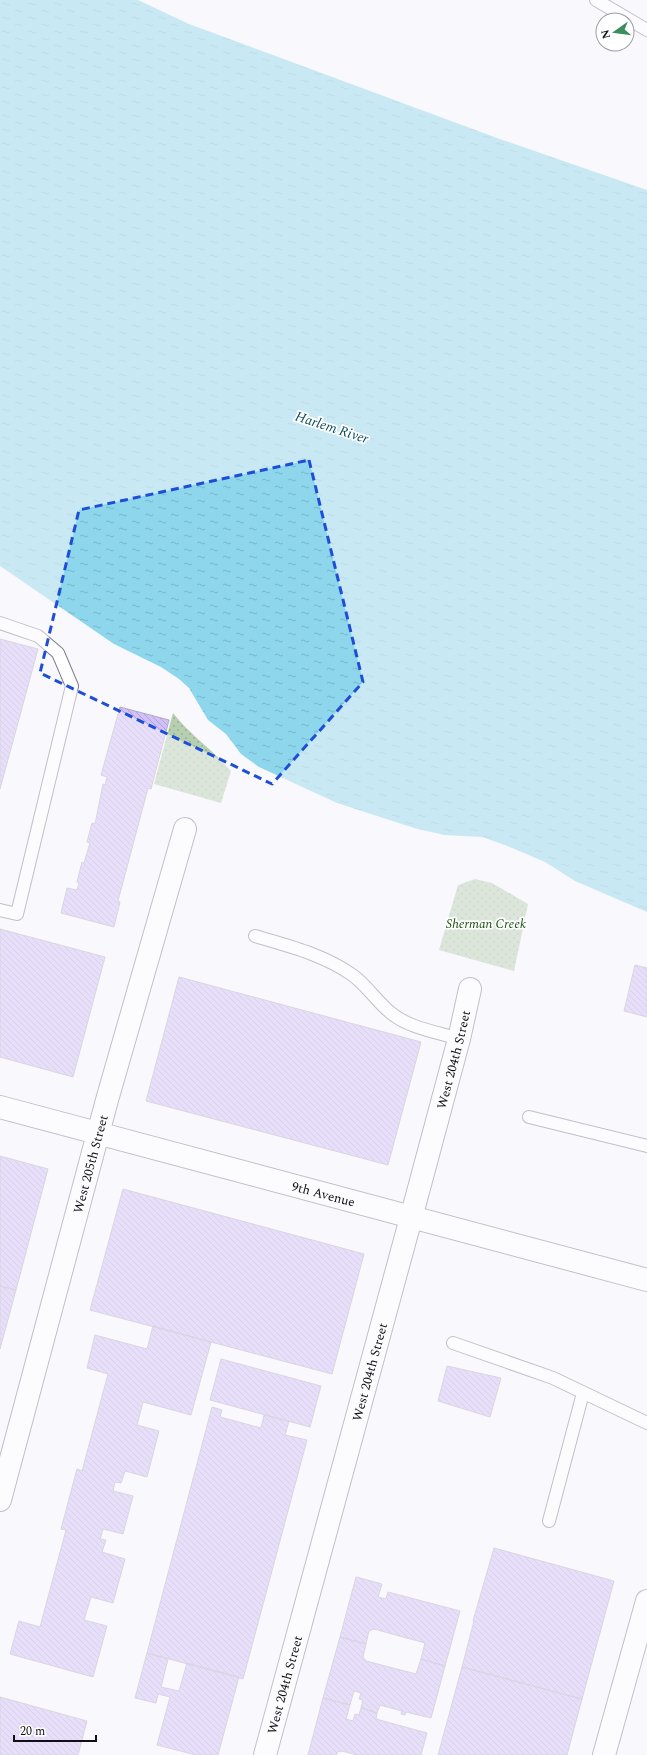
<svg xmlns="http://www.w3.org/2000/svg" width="647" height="1755" font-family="Spectral,serif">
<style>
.park{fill:url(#park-dots)}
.water{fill:url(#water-ripples)}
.building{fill:url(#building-back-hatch);stroke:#b0abc1}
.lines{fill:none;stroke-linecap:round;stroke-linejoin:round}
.service-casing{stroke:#807b91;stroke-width:14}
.minor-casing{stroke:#807b91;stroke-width:24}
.tertiary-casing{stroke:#807b91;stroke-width:24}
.service{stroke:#fff;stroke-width:12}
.minor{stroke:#fff;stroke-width:22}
.tertiary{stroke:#fff;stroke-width:22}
.marked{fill:none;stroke:#1d4ed8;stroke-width:3;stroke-dasharray:8 5;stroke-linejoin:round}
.labels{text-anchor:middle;stroke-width:3.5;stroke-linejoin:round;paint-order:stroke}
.park-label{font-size:13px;font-style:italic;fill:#184e0f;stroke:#fff}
.street-label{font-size:13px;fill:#100e16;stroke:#fff}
.water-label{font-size:14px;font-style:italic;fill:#0c4c5c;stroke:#fff}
</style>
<defs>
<pattern id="park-dots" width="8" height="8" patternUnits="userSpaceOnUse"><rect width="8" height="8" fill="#b5cfb0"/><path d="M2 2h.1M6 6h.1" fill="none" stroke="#9bb197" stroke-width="1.8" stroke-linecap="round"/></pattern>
<pattern id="water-ripples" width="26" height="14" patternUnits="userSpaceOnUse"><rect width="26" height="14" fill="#8dd6ec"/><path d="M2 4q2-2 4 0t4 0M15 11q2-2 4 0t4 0" fill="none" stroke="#79b6ca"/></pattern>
<pattern id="building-back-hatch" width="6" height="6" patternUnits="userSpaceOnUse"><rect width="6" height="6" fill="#d0c1f9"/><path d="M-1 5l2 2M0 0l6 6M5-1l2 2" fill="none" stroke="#b2a5d5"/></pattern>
</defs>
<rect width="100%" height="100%" fill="#f9f8fc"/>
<path class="park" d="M173 713C190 735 213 750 231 771L221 803 154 784Z
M475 879 492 883 528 904 514 971 439 950 458 885Z"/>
<path class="water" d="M0 0H138L189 24 497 138 647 190V912L575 881 545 862 505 845 482 837 444 835 414 828 337 803 259 767 241 754 226 734 208 720 189 688 179 679 161 667 114 644 0 566Z"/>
<path class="building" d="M0 639 38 649 0 789Z
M120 707 169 720 151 789 148 788 118 901 120 902 114 927 61 913 67 888 77 890 79 883 77 882 82 862 84 863 90 843 87 842 92 823 95 824 103 784 105 785 107 777 101 775Z
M0 929 105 957 73 1077 0 1057Z
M635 965 647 968V1017L624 1011Z
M179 977 421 1042 388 1165 146 1101Z
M0 1156 48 1169 16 1290 0 1286Z
M123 1189 364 1254 332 1374 90 1310Z
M0 1286 16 1290 0 1349Z
M153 1326 211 1342 191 1415 143 1402 137 1425 159 1431 147 1477 125 1471 121 1483 115 1482 113 1491 133 1496 123 1534 103 1529 100 1539 106 1540 102 1552 125 1559 113 1603 91 1597 84 1620 107 1626 93 1677 10 1654 19 1621 40 1627 66 1530 61 1529 77 1469 82 1471 108 1374 87 1368 95 1335 147 1349Z
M221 1359 321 1386 310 1427 210 1400Z
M447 1366 501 1378 490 1417 438 1401Z
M212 1407 222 1410 220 1417 261 1428 264 1415 289 1421 285 1435 307 1440 243 1679 147 1653Z
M494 1548 614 1581 582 1699 462 1667 474 1621H473Z
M356 1577 382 1584 378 1597 386 1599 388 1592 460 1611 445 1666 421 1659 425 1643 374 1629 369 1631 366 1644 340 1637Z
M340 1637 366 1644 363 1657 366 1661 416 1674 421 1659 445 1666 431 1718 406 1712 405 1715 401 1714 402 1711 380 1705 377 1713 361 1708 363 1700 359 1699 361 1693 354 1691 350 1705 323 1698Z
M147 1653 168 1659 161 1687 179 1691 187 1663 239 1677 218 1755H196L157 1745 170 1697 158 1694 156 1703 135 1698Z
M462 1667 582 1699 567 1755H438Z
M0 1697 87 1721 78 1755H0Z
M323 1698 350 1705 346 1719 353 1721 355 1714 359 1715 361 1708 377 1713 376 1719 427 1733 421 1755H357L342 1751 337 1752V1755H308Z"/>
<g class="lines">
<g class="service-casing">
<path id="service" d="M596 0 647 30
M0 623 38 636 58 653 72 686 17 914 0 910
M255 936C288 946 322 954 351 974 367 985 376 1001 391 1013 409 1028 437 1032 459 1039
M529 1117 647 1146
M453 1343 553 1378 647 1423
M549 1521 583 1393"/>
</g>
<g class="minor-casing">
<g id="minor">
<path id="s1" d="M411 1218 459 1039 470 989"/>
<path id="s2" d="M0 1500 107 1100 185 829"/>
<path d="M604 1755 647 1601"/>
</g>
</g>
<g class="tertiary-casing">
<g id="tertiary">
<path id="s3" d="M0 1107 647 1280"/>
<path id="s4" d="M265 1755 411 1218"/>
</g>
</g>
<use href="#service" class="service"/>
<use href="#minor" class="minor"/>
<use href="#tertiary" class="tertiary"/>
</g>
<path d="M0 0H647V1755H0ZM309 460 363 682 272 784 40 673 79 510Z" fill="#f9f8fc" fill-opacity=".55" fill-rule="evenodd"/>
<path class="marked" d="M309 460 363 682 272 784 40 673 79 510Z"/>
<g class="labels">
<g class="park-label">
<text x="486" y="928">Sherman Creek</text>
</g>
<g class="street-label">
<text dy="5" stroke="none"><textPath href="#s1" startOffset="164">West 204th Street</textPath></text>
<text dy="5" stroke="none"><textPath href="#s2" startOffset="348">West 205th Street</textPath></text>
<text dy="5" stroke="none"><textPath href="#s3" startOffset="335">9th Avenue</textPath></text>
<text dy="5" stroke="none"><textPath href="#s4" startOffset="397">West 204th Street</textPath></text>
<text dy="5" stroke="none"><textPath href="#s4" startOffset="73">West 204th Street</textPath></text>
</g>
<g class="water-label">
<text transform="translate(332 427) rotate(18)" y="5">Harlem River</text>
</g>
</g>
<g transform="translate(615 32) rotate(256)"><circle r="19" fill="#ffffff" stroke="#9f9fa2"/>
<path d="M0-3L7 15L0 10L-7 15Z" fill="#3d8e5f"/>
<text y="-6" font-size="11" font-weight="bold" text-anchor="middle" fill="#100e16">N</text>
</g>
<path d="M14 1735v6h82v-6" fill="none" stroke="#100e16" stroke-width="2"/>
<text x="20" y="1735" font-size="12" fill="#100e16" stroke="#ffffff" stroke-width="3" paint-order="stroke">20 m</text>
</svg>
